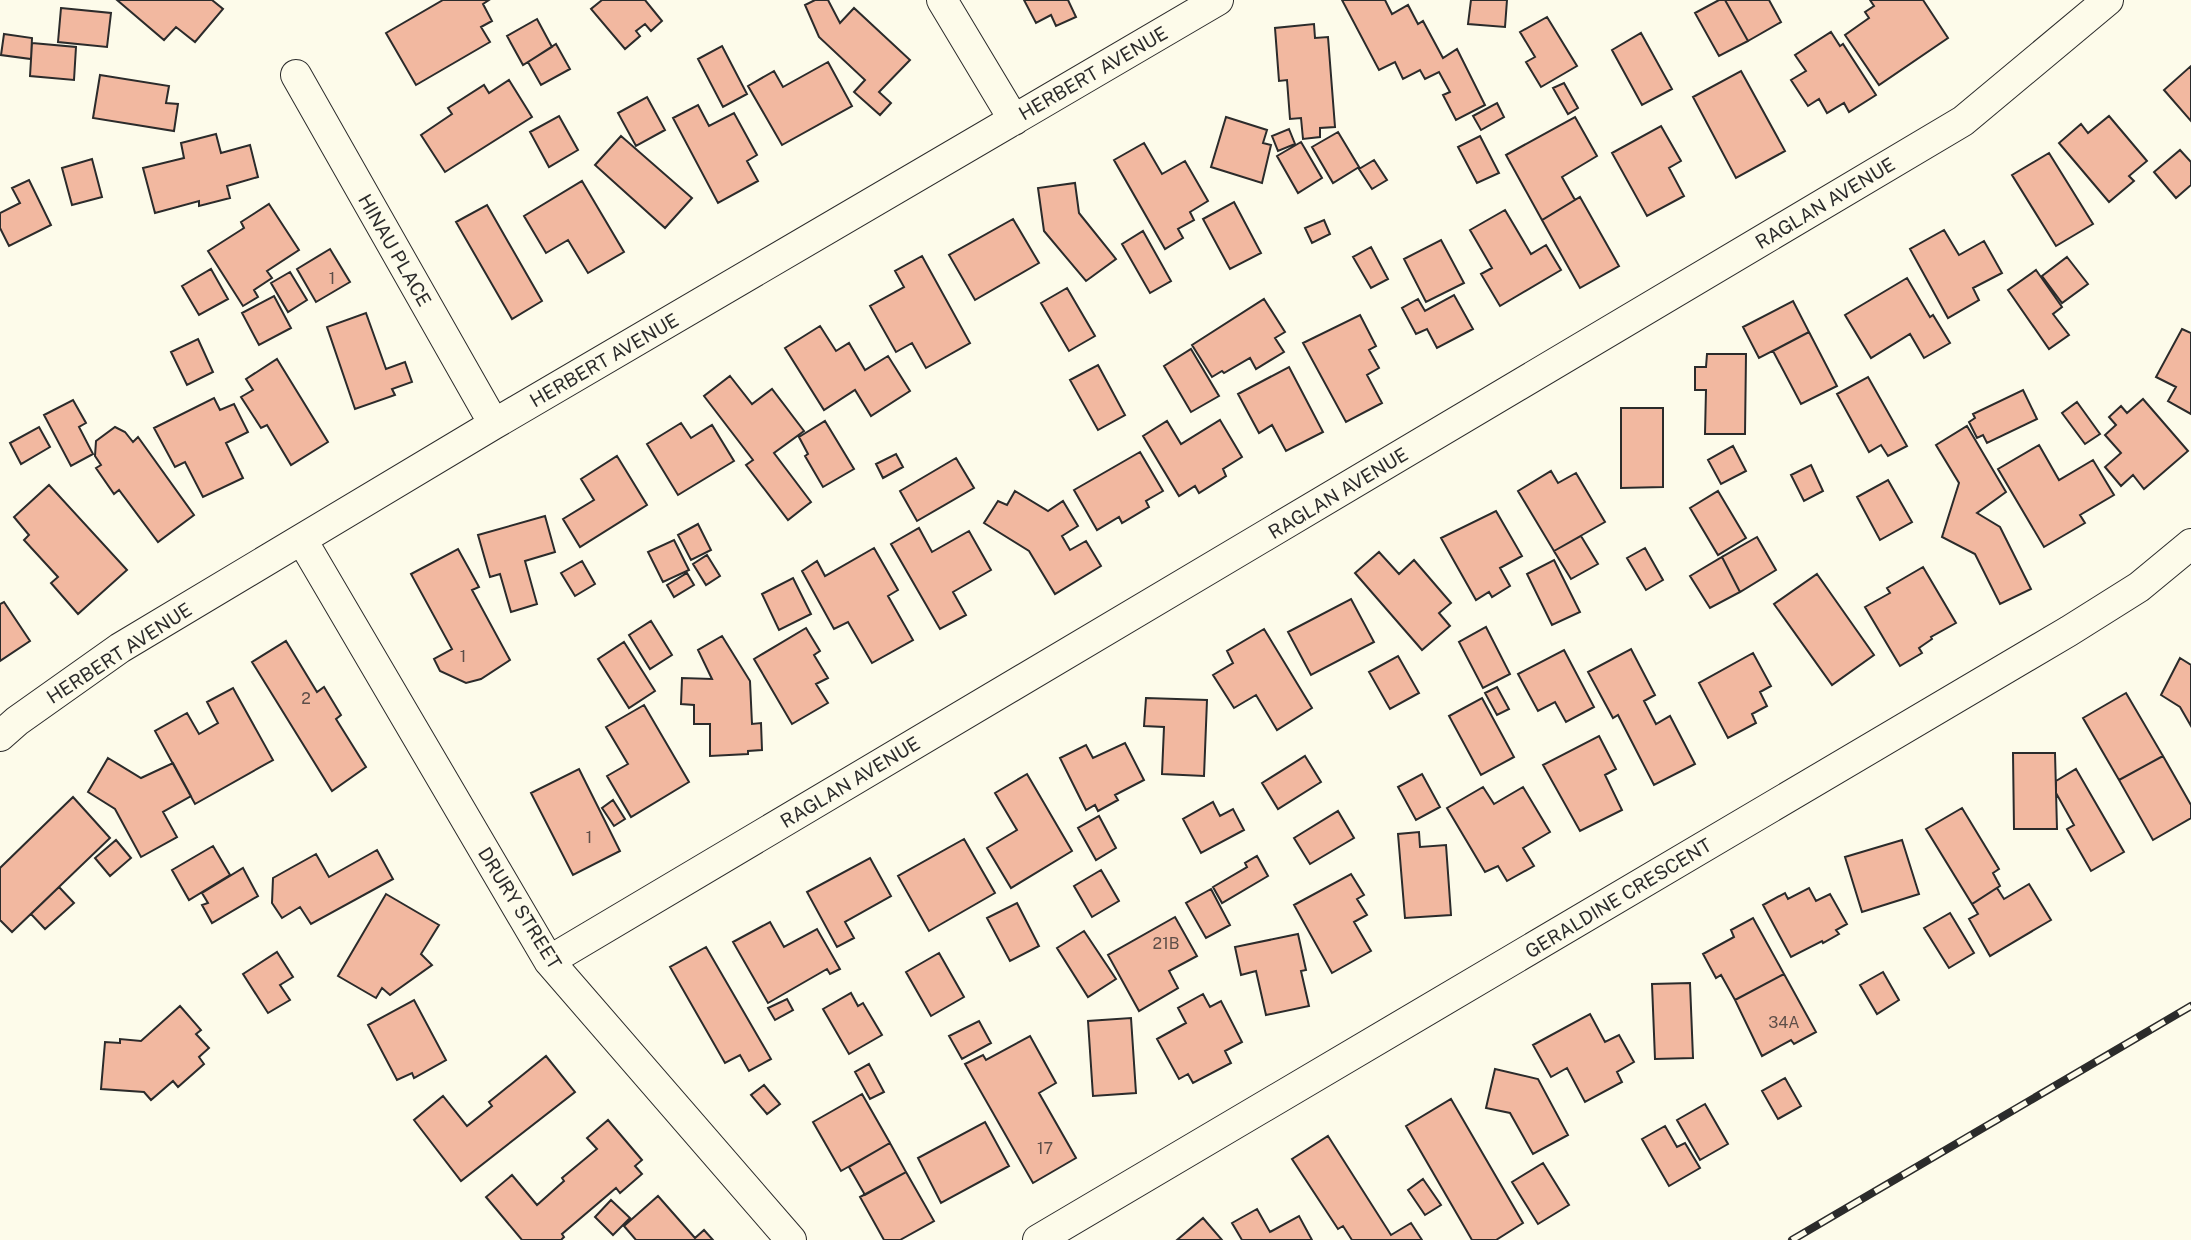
<svg xmlns="http://www.w3.org/2000/svg" width="2191" height="1240" font-family="'Public Sans',sans-serif">
<style>
.building{fill:#f2b8a0;stroke:#2b2b2b;stroke-width:2}
.lines{fill:none;stroke-linecap:round;stroke-linejoin:round}
.street-casing{stroke:#2b2b2b;stroke-width:32}
.street{stroke:#fdfbea;stroke-width:30}
.rail-casing{stroke:#2b2b2b;stroke-width:8}
.rail{stroke:#fdfbea;stroke-width:5;stroke-dasharray:16;stroke-linecap:butt}
.labels{text-anchor:middle;stroke-width:5;stroke-linejoin:round;paint-order:stroke}
.number-label{font-size:16px;fill:#5d4e48}
.street-label{font-size:19px;fill:#2b2b2b;stroke:#fdfbea}
</style>
<rect width="100%" height="100%" fill="#fdfbea"/>
<path class="building" d="M117 0H212L223 9 195 42 176 27 164 40Z
M443 0H489L483 4 492 21 481 27 490 42 416 85 386 33Z
M602 0H645L662 21 651 31 645 24 636 31 640 36 625 49 591 9Z
M815 0H828L840 23 854 8 910 60 879 92 891 103 880 115 854 92 865 80 819 37 805 5Z
M1024 0H1068L1076 17 1056 26 1051 15 1036 23Z
M1342 0H1385L1392 14 1408 5 1418 24 1423 21 1443 58 1457 49 1485 105 1456 120 1443 95 1450 92 1439 72 1425 79 1420 70 1403 79 1395 62 1379 70Z
M1471 0H1507L1505 27 1468 24Z
M1719 0H1725L1748 41 1719 56 1695 13Z
M1725 0H1769L1781 22 1748 41Z
M1870 0H1923L1948 38 1879 85 1845 35 1869 18 1865 12 1874 6Z
M61 8 111 13 107 47 58 42Z
M1547 17 1577 66 1541 87 1526 62 1535 57 1520 32Z
M537 19 552 47 523 65 507 36Z
M1314 24 1315 38 1328 37 1335 127 1320 128V137L1303 139 1301 118 1290 119 1287 80 1279 81 1275 28Z
M1831 32 1840 46 1843 44 1876 95 1849 112 1844 103 1827 113 1819 99 1808 106 1791 80 1806 71 1795 55Z
M1641 33 1672 89 1642 105 1612 50Z
M4 34 32 38 31 59 1 55Z
M32 43 76 47 74 80 30 76Z
M556 44 570 69 541 85 528 62Z
M722 46 747 94 723 107 698 59Z
M828 62 852 106 782 145 748 86 774 71 783 87Z
M2191 66V121L2164 90Z
M1741 71 1785 151 1736 178 1693 97Z
M100 75 169 86 166 103 178 104 174 131 93 118Z
M509 80 532 117 445 172 421 135 452 114 448 108 484 85 489 93Z
M1564 83 1578 108 1568 114 1553 88Z
M647 97 665 130 636 146 618 113Z
M1497 103 1504 117 1481 130 1473 116Z
M698 105 709 126 734 113 757 155 747 161 758 181 718 203 673 118Z
M559 116 578 150 549 167 530 132Z
M2109 116 2147 161 2129 176 2134 181 2109 202 2059 143 2081 124 2088 133Z
M1226 117 1267 130 1263 143 1271 145 1262 183 1211 167Z
M1575 117 1597 156 1562 177 1575 200 1542 220 1506 155Z
M1661 126 1681 161 1669 168 1684 196 1647 216 1612 153Z
M1289 129 1295 144 1278 151 1272 136Z
M1338 132 1359 167 1333 183 1312 147Z
M216 134 221 153 250 145 258 177 227 186 230 198 199 206V201L155 213 143 168 184 158 181 143Z
M621 136 692 198 665 228 595 165Z
M1480 136 1499 173 1477 183 1458 147Z
M1301 142 1322 178 1298 193 1277 156Z
M1144 143 1162 174 1185 161 1208 201 1190 212 1194 220 1178 229 1183 238 1165 249 1114 160Z
M2180 150 2191 162V185L2176 198 2154 172Z
M2049 153 2093 224 2056 246 2012 175Z
M92 159 102 197 72 205 62 168Z
M1374 160 1387 180 1372 189 1359 169Z
M29 180 51 225 9 246 0 228V213L20 203 12 188Z
M582 181 624 252 588 273 568 240 546 253 524 216Z
M1075 183 1079 213 1116 259 1086 281 1044 231 1038 188Z
M1580 197 1619 266 1580 288 1542 220Z
M1234 202 1261 253 1230 269 1203 219Z
M269 204 299 250 267 271 272 278 254 290 258 297 243 306 208 251 244 228 241 222Z
M487 205 542 301 512 319 456 222Z
M1505 210 1531 254 1546 245 1561 270 1500 306 1481 274 1492 268 1470 230Z
M1013 219 1039 263 975 300 949 255Z
M1324 220 1330 234 1312 243 1305 228Z
M1944 230 1959 255 1984 241 2002 273 1973 288 1979 300 1948 318 1910 249Z
M1143 231 1171 281 1150 293 1122 244Z
M1441 240 1464 283 1426 302 1404 259Z
M1371 247 1388 279 1371 288 1353 257Z
M330 249 350 282 316 302 297 269Z
M922 256 970 343 926 368 912 343 896 352 870 306 904 287 895 271Z
M2067 257 2088 284 2062 303 2042 276Z
M211 269 228 299 199 315 182 286Z
M2036 270 2062 307 2053 314 2069 335 2049 349 2008 290Z
M290 272 307 300 288 312 271 283Z
M1907 278 1930 317 1933 315 1950 343 1924 358 1910 334 1871 358 1845 315Z
M1067 288 1095 336 1069 351 1041 303Z
M1454 295 1473 329 1437 348 1427 329 1416 334 1402 308 1418 299 1425 311Z
M274 296 291 328 259 345 242 313Z
M1264 299 1285 332 1275 338 1284 352 1256 369 1250 358 1224 373 1222 371 1212 377 1192 345Z
M1793 301 1809 332 1759 358 1743 327Z
M366 313 386 369 405 362 412 382 392 389 395 395 355 409 327 327Z
M1360 315 1376 346 1369 350 1379 368 1367 375 1382 403 1346 422 1303 343Z
M820 326 836 351 849 343 865 370 888 356 910 391 871 416 855 390 824 410 785 348Z
M2182 329 2191 333V414L2168 401 2176 387 2156 377Z
M1809 332 1837 386 1801 404 1773 351Z
M198 339 213 372 187 385 171 352Z
M1191 349 1219 396 1191 412 1164 366Z
M1707 354H1746L1745 434H1705L1706 390H1695V367H1706Z
M277 359 328 442 291 465 267 425 261 428 241 397 253 390 246 379Z
M1098 365 1125 415 1098 430 1070 380Z
M1289 367 1323 432 1286 451 1272 425 1259 433 1238 394Z
M730 376 752 404 772 389 804 431 774 453 811 502 788 520 746 465 753 460 704 396Z
M1868 377 1907 446 1888 456 1881 445 1869 452 1837 394Z
M2023 390 2037 419 1987 443 1983 435 1977 438 1969 422 1975 418 1973 414Z
M214 398 220 410 234 404 248 432 226 443 243 478 203 497 185 462 175 467 154 428Z
M2143 399 2188 451 2144 489 2133 475 2121 486 2105 467 2121 453 2105 435 2116 425 2109 417 2121 406 2127 413Z
M73 400 86 423 79 427 93 454 71 466 44 415Z
M2077 402 2100 434 2085 444 2062 413Z
M1621 408H1663V487L1621 488Z
M1220 420 1242 457 1223 469 1226 476 1199 493 1195 486 1179 496 1143 436 1167 421 1181 444Z
M825 421 854 469 823 487 805 456 808 454 799 437Z
M681 423 691 438 712 425 734 461 678 495 647 444Z
M1967 426 2006 492 1977 513 2000 527 2031 589 2000 604 1975 554 1942 537 1959 483 1936 445Z
M39 427 50 447 21 464 10 443Z
M115 427 125 432 133 442 138 437 194 515 158 542 119 490 114 494 96 468 101 465 95 456 96 441Z
M2039 445 2059 480 2093 460 2114 495 2080 515 2085 523 2044 547 1998 469Z
M1733 446 1746 471 1721 484 1708 460Z
M1140 452 1163 491 1146 501 1149 507 1122 523 1119 517 1097 530 1074 490Z
M896 454 903 467 883 478 876 464Z
M617 456 647 505 580 547 563 519 594 500 581 479Z
M956 458 974 488 917 521 900 491Z
M1811 465 1823 491 1804 501 1791 475Z
M1551 471 1558 483 1576 473 1605 522 1554 551 1518 491Z
M1888 480 1912 522 1880 540 1857 497Z
M49 485 127 570 78 614 51 583 58 577 24 540 29 535 14 517Z
M1015 491 1048 511 1063 501 1078 526 1062 536 1070 550 1086 541 1101 566 1055 594 1029 551 984 523 998 501 1007 505Z
M1718 491 1746 538 1718 555 1690 508Z
M1496 511 1522 556 1500 568 1510 586 1492 597 1489 592 1476 600 1441 538Z
M545 516 555 552 525 561 537 604 511 612 500 574 490 577 478 535Z
M698 524 711 550 691 560 678 535Z
M919 528 932 552 969 531 991 570 953 592 966 615 940 629 891 544Z
M1581 536 1598 564 1571 579 1554 551Z
M1757 537 1776 570 1740 592 1722 557Z
M674 540 689 570 663 582 648 552Z
M874 548 898 590 888 596 913 640 872 663 848 622 834 629 802 571 817 561 825 576Z
M1645 548 1663 580 1646 590 1627 558Z
M458 549 479 587 472 590 510 660 481 679 466 683 440 671 434 659 452 649 411 574Z
M1379 552 1399 574 1414 560 1451 603 1439 613 1450 626 1422 650 1355 573Z
M707 555 720 576 706 585 693 564Z
M1722 557 1740 592 1710 608 1690 576Z
M1554 560 1580 612 1552 625 1527 574Z
M582 561 595 584 575 596 561 573Z
M1923 567 1956 623 1931 637 1932 639 1919 648 1922 653 1900 666 1865 607 1890 593 1887 588Z
M687 573 694 585 674 597 667 585Z
M1817 574 1874 655 1832 685 1774 604Z
M793 578 811 614 779 630 762 594Z
M1351 599 1374 642 1311 675 1288 632Z
M4 602 30 641 0 661V604Z
M651 621 672 655 650 669 629 635Z
M1486 627 1510 674 1483 688 1459 642Z
M806 628 820 651 814 655 828 678 816 684 828 703 792 724 754 659Z
M1264 629 1312 708 1277 730 1256 695 1234 708 1213 675 1233 663 1227 651Z
M722 636 750 681 752 724 761 723 762 750 748 751V754L710 756V724H694V705L681 704 682 678 712 679 698 650Z
M286 641 317 692 324 687 341 715 336 719 366 767 332 791 252 662Z
M624 642 655 691 629 708 598 659Z
M1631 649 1655 695 1644 701 1656 724 1670 716 1695 764 1654 785 1618 715 1613 718 1588 672Z
M1564 650 1594 707 1566 722 1555 702 1538 711 1518 674Z
M1753 653 1771 686 1760 692 1767 706 1752 714 1756 723 1728 738 1699 683Z
M1398 656 1419 693 1390 709 1369 672Z
M2180 658 2191 665V726L2180 707 2161 695Z
M1497 687 1509 709 1497 715 1485 693Z
M233 688 273 760 195 804 155 731 187 713 199 734 218 723 207 702Z
M2126 693 2163 756 2119 780 2083 718Z
M1146 698 1207 700 1204 776 1162 774 1164 727 1144 726Z
M1482 698 1514 757 1481 775 1449 716Z
M644 705 689 782 631 817 607 776 628 764 606 727Z
M1599 736 1616 769 1605 775 1622 810 1580 831 1543 765Z
M1125 743 1144 780 1115 795 1118 800 1098 811 1095 805 1086 810 1060 758 1086 745 1093 758Z
M2013 753H2055L2057 829H2014Z
M1305 756 1321 782 1278 809 1262 783Z
M2163 756 2191 805V818L2153 840 2119 780Z
M108 758 141 778 173 763 191 796 163 812 177 837 141 857 115 809 88 792Z
M579 769 620 851 573 875 531 793Z
M2076 769 2124 852 2091 871 2067 829 2074 825 2056 793V781Z
M1027 774 1072 851 1011 888 987 848 1017 830 995 793Z
M1422 774 1440 807 1416 820 1398 787Z
M1483 787 1494 804 1523 787 1550 832 1523 848 1534 866 1507 881 1498 866 1485 872 1447 808Z
M73 797 110 838 12 932 0 920V868Z
M613 800 625 819 614 826 602 808Z
M1213 802 1220 816 1233 809 1244 830 1201 853 1183 819Z
M1962 808 1999 869 1993 873 2000 886 1972 904 1926 829Z
M1338 811 1354 838 1310 864 1294 838Z
M1099 816 1116 848 1096 860 1078 828Z
M1419 832 1420 847 1446 845 1451 915 1405 918 1398 834Z
M964 839 995 893 929 931 898 876Z
M116 840 131 858 110 876 95 858Z
M1902 840 1919 894 1862 912 1845 857Z
M213 846 230 875 189 900 172 870Z
M377 850 393 879 311 924 300 907 282 918 272 903 273 878 316 854 329 877Z
M1257 856 1268 876 1222 903 1213 887 1247 867 1245 863Z
M870 858 891 896 845 922 854 938 837 947 807 892Z
M243 868 258 896 212 923 202 905 208 903 202 893Z
M1101 870 1119 901 1092 917 1074 886Z
M1351 874 1364 895 1357 899 1367 915 1354 922 1371 951 1332 973 1294 905Z
M2029 884 2051 920 1990 956 1969 919 1978 914 1972 904 1997 888 2004 899Z
M59 887 74 903 45 929 31 914Z
M1809 888 1816 901 1830 894 1847 924 1836 930 1839 934 1823 943 1822 941 1791 957 1763 905 1785 893 1788 899Z
M1211 889 1230 925 1206 938 1186 903Z
M386 894 439 925 421 954 432 965 390 995 382 988 376 998 338 976Z
M1017 903 1039 946 1010 961 987 918Z
M1950 913 1974 953 1949 968 1924 928Z
M1175 917 1197 956 1169 971 1178 988 1139 1011 1108 955Z
M1753 918 1784 974 1735 1000 1721 975 1716 978 1703 954 1734 937 1731 930Z
M770 922 784 947 817 929 840 969 830 974 827 969 768 1003 733 942Z
M1084 931 1116 979 1088 997 1057 948Z
M1298 934 1306 970 1301 971 1309 1006 1266 1015 1256 971 1241 975 1235 947Z
M706 947 771 1059 749 1071 740 1055 725 1063 670 967Z
M277 952 293 977 280 985 290 1000 268 1013 243 974Z
M939 953 964 997 931 1016 906 972Z
M1883 972 1899 1000 1877 1014 1860 985Z
M1784 974 1816 1032 1794 1044 1791 1040 1762 1056 1735 1000Z
M1690 983 1693 1058 1655 1059 1652 984Z
M851 993 858 1006 863 1003 882 1035 849 1054 823 1009Z
M1203 994 1210 1007 1221 1001 1242 1042 1225 1051 1231 1063 1193 1083 1188 1074 1179 1079 1157 1039 1186 1023 1178 1008Z
M787 999 793 1010 775 1020 768 1008Z
M414 1000 446 1060 414 1078 412 1073 397 1080 368 1025Z
M180 1006 201 1030 196 1034 209 1048 199 1057 204 1064 178 1087 173 1081 151 1100 144 1092 101 1089 105 1042 120 1043V1039L141 1041Z
M1590 1014 1605 1042 1619 1035 1634 1062 1617 1072 1622 1082 1585 1102 1567 1068 1551 1077 1533 1045Z
M1131 1018 1136 1093 1093 1096 1088 1021Z
M979 1021 991 1043 962 1059 949 1036Z
M1030 1036 1056 1083 1039 1093 1076 1158 1033 1183 965 1064 983 1055 986 1060Z
M546 1056 575 1092 461 1181 414 1120 443 1096 467 1126 492 1106 489 1102Z
M869 1064 884 1092 870 1099 855 1072Z
M1495 1069 1538 1079 1568 1135 1533 1154 1510 1113 1486 1108Z
M1785 1078 1801 1106 1778 1119 1762 1091Z
M764 1085 780 1104 767 1114 751 1095Z
M862 1094 890 1143 841 1171 813 1122Z
M1451 1099 1523 1223 1496 1240H1472L1406 1126Z
M1705 1104 1728 1144 1700 1160 1677 1120Z
M608 1120 642 1160 635 1166 642 1174 620 1193 616 1188 562 1234 564 1237 561 1240H522L486 1197 512 1175 537 1205 564 1181 562 1178 597 1149 587 1138Z
M985 1122 1009 1166 941 1203 918 1158Z
M1665 1126 1677 1147 1685 1143 1700 1168 1669 1186 1642 1139Z
M1328 1136 1391 1235 1411 1223 1422 1240H1352L1343 1226 1338 1229 1292 1159Z
M890 1143 906 1172 865 1195 849 1167Z
M1543 1163 1569 1205 1538 1224 1512 1182Z
M906 1172 934 1221 900 1240H884L860 1197Z
M1423 1179 1441 1205 1425 1215 1408 1190Z
M658 1196 695 1238 704 1230 713 1240H636L624 1226Z
M611 1200 630 1218 613 1235 595 1217Z
M1257 1209 1270 1232 1299 1216 1312 1240H1242L1232 1223Z
M1203 1218 1222 1240H1177Z"/>
<g class="lines">
<g class="street-casing">
<path id="street" d="M942 0 1014 120
M296 75 494 424
M302 540 549 961 791 1240
M0 736 17 721 120 648 494 424 1218 0
M549 961 1963 121 2108 0
M1038 1240 2069 631 2139 587 2191 544"/>
</g>
<use href="#street" class="street"/>
<g class="rail-casing">
<path id="rail" d="M1792 1240 2191 1006"/>
</g>
<use href="#rail" class="rail"/>
</g>
<g class="labels">
<g class="number-label">
<text x="332" y="284">1</text>
<text x="463" y="662">1</text>
<text x="306" y="704">2</text>
<text x="589" y="843">1</text>
<text x="1166" y="949">21B</text>
<text x="1784" y="1028">34A</text>
<text x="1045" y="1154">17</text>
</g>
<g class="street-label">
<text transform="translate(1093 73) rotate(-30)" y="7">HERBERT AVENUE</text>
<text transform="translate(1825 203) rotate(-31)" y="7">RAGLAN AVENUE</text>
<text transform="translate(395 250) rotate(60)" y="7">HINAU PLACE</text>
<text transform="translate(604 360) rotate(-30)" y="7">HERBERT AVENUE</text>
<text transform="translate(1338 493) rotate(-31)" y="7">RAGLAN AVENUE</text>
<text transform="translate(119 653) rotate(-33)" y="7">HERBERT AVENUE</text>
<text transform="translate(850 782) rotate(-31)" y="7">RAGLAN AVENUE</text>
<text transform="translate(1618 898) rotate(-31)" y="7">GERALDINE CRESCENT</text>
<text transform="translate(520 908) rotate(58)" y="7">DRURY STREET</text>
</g>
</g>
</svg>
